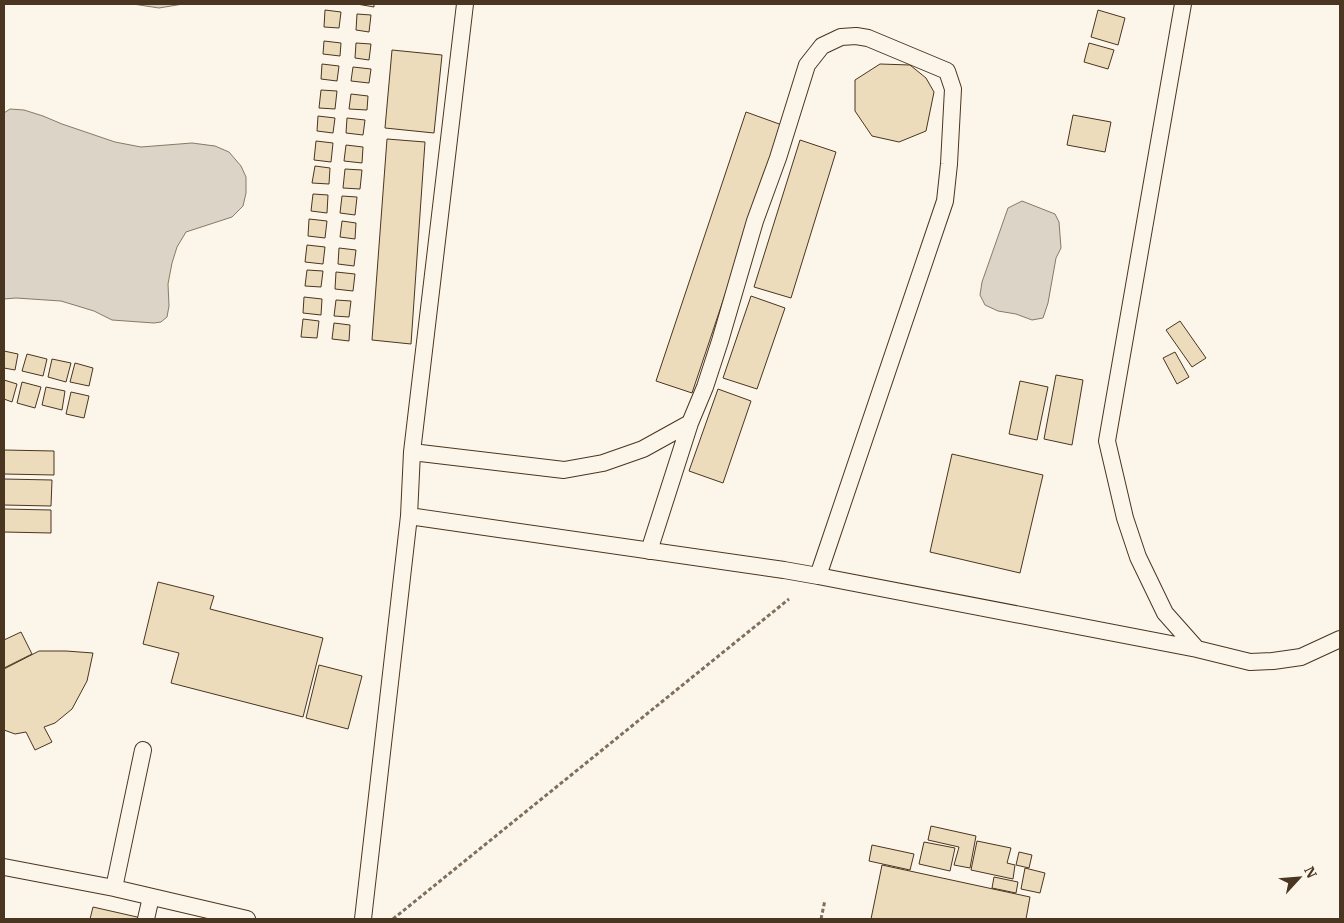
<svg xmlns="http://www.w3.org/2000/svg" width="1344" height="923" font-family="'IBM Plex Serif',serif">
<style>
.water{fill:#dcd4c6;stroke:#887966}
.building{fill:#ecdcbc;stroke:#4a3520}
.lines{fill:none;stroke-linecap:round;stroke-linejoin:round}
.service-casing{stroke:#4a3520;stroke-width:18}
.path{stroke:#7f6f5c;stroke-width:3;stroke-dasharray:4 2.5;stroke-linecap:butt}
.service{stroke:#fbf6e9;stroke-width:16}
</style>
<rect width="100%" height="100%" fill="#fbf6e9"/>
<path class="water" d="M133 4H183L159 8Z
M10 109 24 110 43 116 62 124 115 142 141 147 192 143 215 146 229 152 241 166 246 177V193L243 206 232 217 186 232 177 247 172 263 168 284 169 306 167 317 161 322 154 323 112 320 94 311 61 301 16 298 4 299V113Z
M1022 201 1055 214 1059 222 1061 248 1056 258 1048 303 1043 318 1032 320 1016 314 998 311 985 305 980 295 982 282 1008 208Z"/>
<path class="building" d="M357 4H374V7Z
M325 10 341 12 339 28 324 27Z
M1098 10 1125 18 1118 45 1091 37Z
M357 14 371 15 369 32 356 30Z
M324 41 341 43 340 56 323 54Z
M356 43 371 44 369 60 355 58Z
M1089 43 1114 50 1108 69 1084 62Z
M392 50 442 55 434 133 385 128Z
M322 64 339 66 337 81 321 79Z
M880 64 910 65 926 78 934 92 926 131 899 142 872 136 855 111V80Z
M353 67 371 69 369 83 351 81Z
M321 90 337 91 335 109 319 108Z
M351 94 368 96 367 110 349 109Z
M746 112 782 125 692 393 656 381Z
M1073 115 1111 122 1105 152 1067 145Z
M318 116 335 118 333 133 317 131Z
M347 118 365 120 363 135 346 133Z
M387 139 425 142 411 344 372 340Z
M800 140 836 152 791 298 754 287Z
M316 141 333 143 331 162 314 160Z
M346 145 363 147 362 163 344 161Z
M315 166 330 168 329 184 312 183Z
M345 169 362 170 360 189 343 188Z
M313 194 328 195 327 213 311 211Z
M342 196 357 197 355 215 340 213Z
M309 219 327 221 325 238 308 236Z
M342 221 356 223 355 239 340 237Z
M307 245 325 247 323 264 305 262Z
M339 248 356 250 354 266 338 264Z
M307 270 323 271 321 287 305 286Z
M336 272 355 274 353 291 335 289Z
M751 296 785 308 757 389 723 378Z
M304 297 322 299 321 315 303 313Z
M336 300 351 301 349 317 334 316Z
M303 319 319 321 317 338 301 337Z
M1180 321 1206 358 1192 367 1166 330Z
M334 323 350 325 349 341 332 339Z
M4 351 18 354 15 370 4 368Z
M1175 352 1189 377 1177 384 1163 358Z
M27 354 47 359 43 376 22 371Z
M52 359 71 363 66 382 48 377Z
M75 363 93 368 89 386 70 382Z
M1056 375 1083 380 1072 445 1044 439Z
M4 380 17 384 12 402 4 399Z
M1020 381 1048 387 1037 440 1009 434Z
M22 382 41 387 35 408 17 403Z
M46 387 65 391 62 410 42 405Z
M718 389 751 401 723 483 689 471Z
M71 392 89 396 84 418 66 414Z
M4 450 54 451V475L4 474Z
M952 454 1043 475 1020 573 930 552Z
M4 479 52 480 51 506 4 505Z
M4 509 51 510V533L4 532Z
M158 582 214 596 210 609 323 638 303 717 171 683 179 653 143 644Z
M21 632 32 654 4 668V640Z
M39 651H66L93 653 87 681 72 709 55 723 44 727 52 742 35 750 26 732 15 734 4 730V669Z
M319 665 362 676 348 729 306 718Z
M931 826 976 836 970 868 954 865 959 847 928 840Z
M977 841 1011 848 1007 863 1015 865 1013 879 971 870Z
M924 842 955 848 950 871 919 864Z
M872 845 914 854 910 870 869 861Z
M1019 852 1032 855 1029 868 1016 865Z
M882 865 1030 897 1026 919H871Z
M1025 868 1045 873 1040 893 1021 889Z
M994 877 1018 882 1016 893 992 888Z
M93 907 146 919H90Z"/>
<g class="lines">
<g class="service-casing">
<path id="service" d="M1183 4 1107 441 1125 518 1138 557 1165 613 1197 649 1250 662 1273 661 1301 657 1340 639
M409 516 784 570 818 576 945 201 949 164 953 89 947 71 868 38 856 36 841 37 822 46 807 65 778 158 755 221 720 341 705 387 690 423 643 449 603 463 564 470 412 452
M649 551 690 423
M818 576 1197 649
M4 867 114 888 247 919
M114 888 143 750
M146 919 151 897
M363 919 409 516 412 452 465 4"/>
</g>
<path class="path" d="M393 919 789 599
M821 919 825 900"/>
<use href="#service" class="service"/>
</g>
<rect width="1344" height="923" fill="none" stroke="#4a3520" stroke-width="10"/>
<g transform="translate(1299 878) rotate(64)" stroke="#fbf6e9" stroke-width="4" paint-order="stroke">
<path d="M0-4L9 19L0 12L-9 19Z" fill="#4a3520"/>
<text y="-8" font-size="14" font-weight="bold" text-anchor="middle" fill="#4a3520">N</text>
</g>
</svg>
